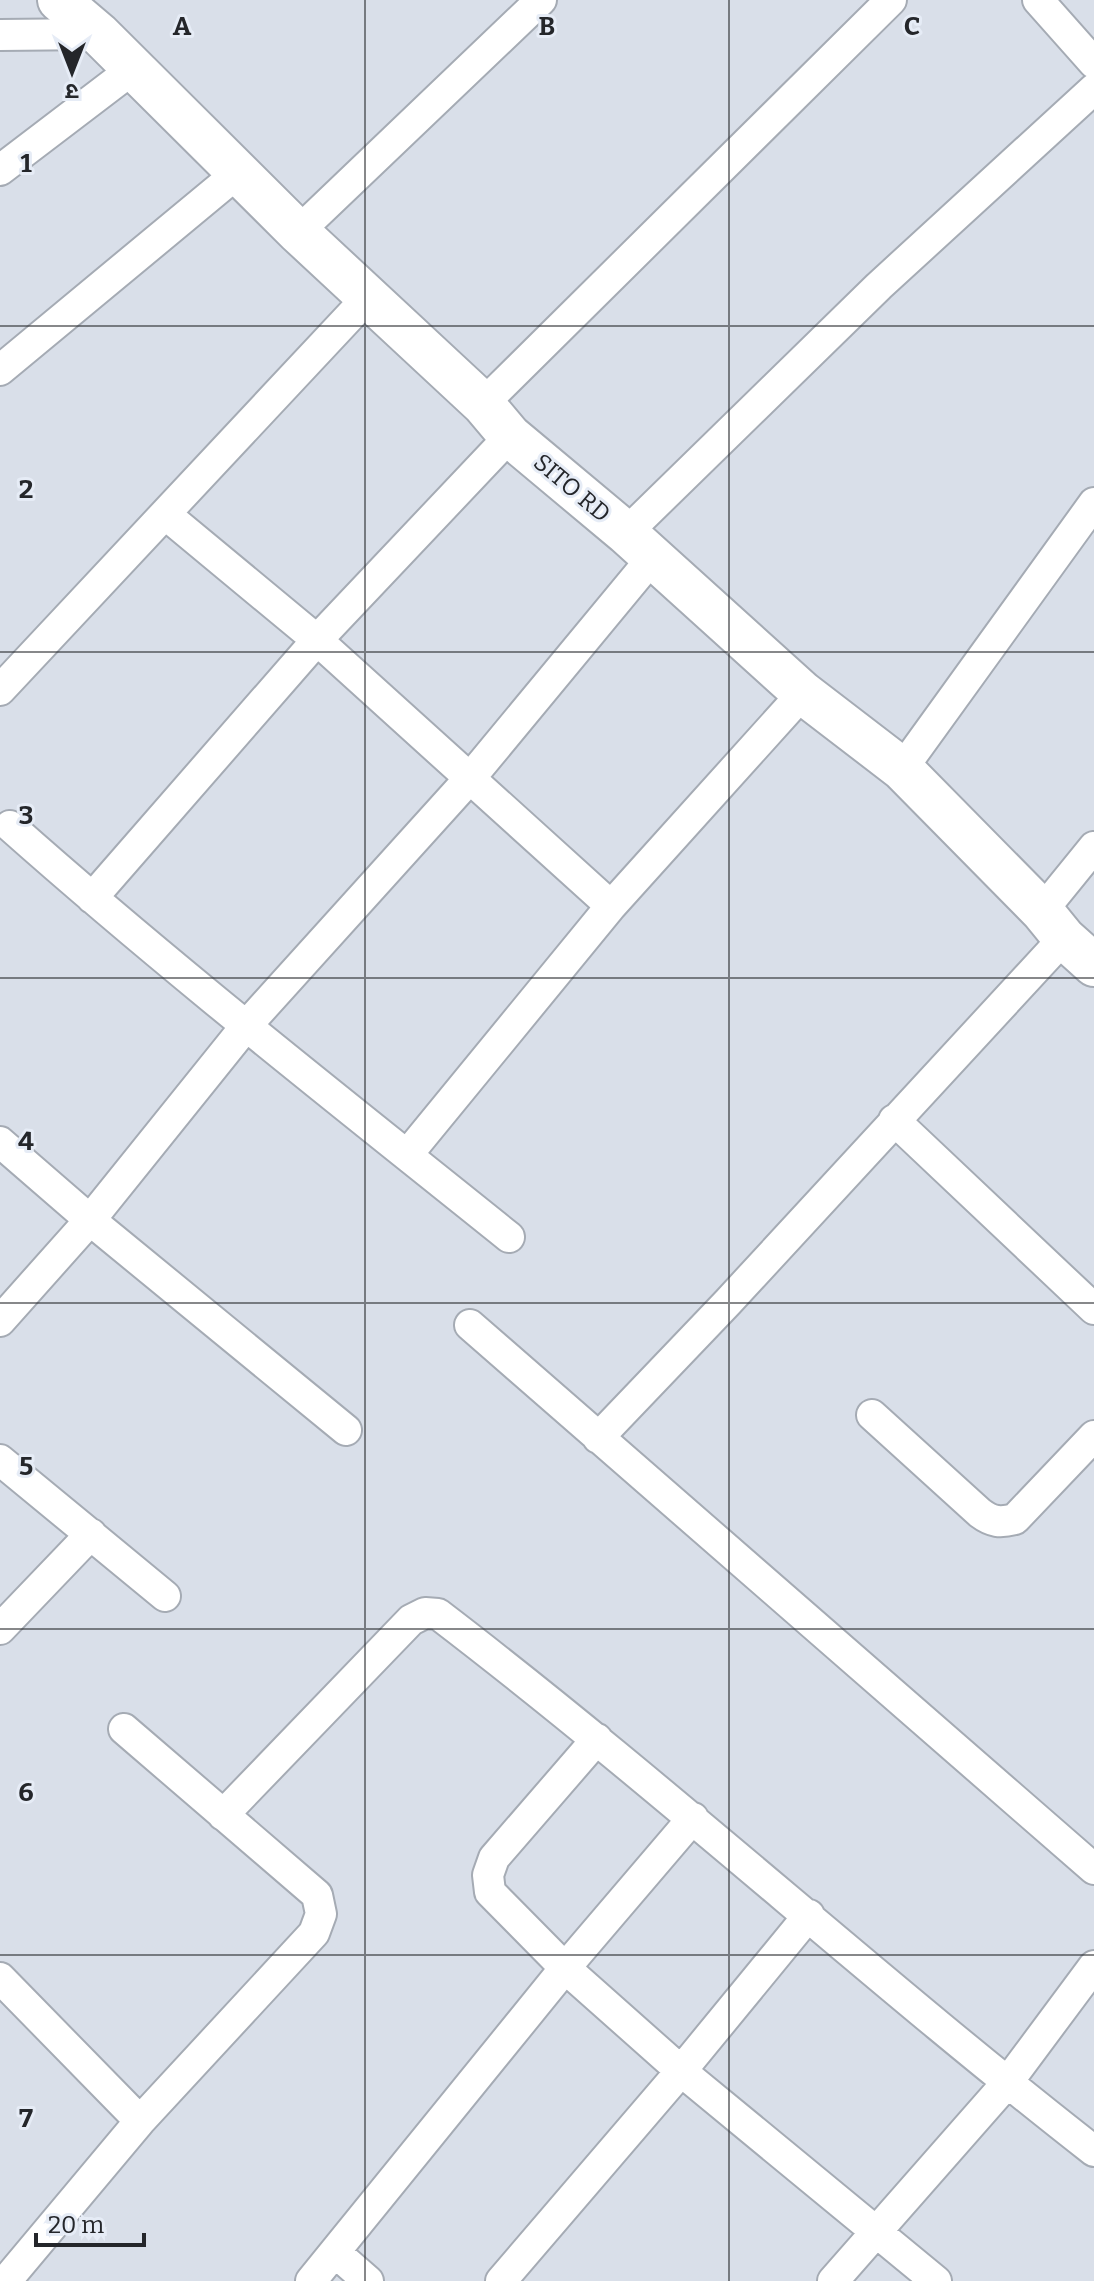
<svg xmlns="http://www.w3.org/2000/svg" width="1094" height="2281" font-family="Bitter,'Noto Sans Devanagari',serif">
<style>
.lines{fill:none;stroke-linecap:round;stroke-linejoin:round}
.minor-casing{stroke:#a5abb4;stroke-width:34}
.secondary-casing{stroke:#a5abb4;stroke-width:46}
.minor{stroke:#fff;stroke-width:30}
.secondary{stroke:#fff;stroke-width:42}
.grid{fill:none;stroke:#24262a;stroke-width:2;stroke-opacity:0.55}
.labels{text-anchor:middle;stroke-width:6;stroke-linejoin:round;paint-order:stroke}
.street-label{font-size:24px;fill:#24262a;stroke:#e6ecf6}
.grid-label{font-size:26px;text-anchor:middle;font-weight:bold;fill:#24262a;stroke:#e6ecf6;stroke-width:6;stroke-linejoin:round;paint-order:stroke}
</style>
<rect width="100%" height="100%" fill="#d9dfe9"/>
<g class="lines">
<g class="minor-casing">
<path id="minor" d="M1038 0 1094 63
M0 35 99 34
M0 170 134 68
M298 232 541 0
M0 370 240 171
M483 404 891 0
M165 514 317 640 611 906
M626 533 879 286 1094 89
M0 690 368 297
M902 769 1094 503
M10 826C171 969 341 1102 509 1237
M92 898 317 640 510 436
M1042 911 1094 847
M894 1120 1094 1309
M0 1142 90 1220 346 1430
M407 1155 611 906 803 693
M0 1321 90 1220 246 1026 471 777 653 557
M470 1325 1094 1869
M872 1415 980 1513C992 1522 1000 1523 1015 1519L1094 1436
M598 1438 728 1302 1064 938
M0 1460 165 1596
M0 1629 91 1534
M597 1739 494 1858 488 1875 490 1892 565 1968 681 2071 936 2281
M223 1815 411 1620 425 1613 438 1614C663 1786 871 1977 1094 2151
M0 1978 140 2121
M336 2253 368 2281
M6 2281 140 2121 314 1933 321 1914 317 1895 124 1729
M311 2281 565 1968 693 1818
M501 2281 681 2071 809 1915
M833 2281 1007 2083 1094 1966"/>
</g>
<g class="secondary-casing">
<path id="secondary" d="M59 0 99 34 298 232 483 404 510 436 626 533 803 693 902 769 1042 911 1064 938 1094 965"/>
</g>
<use href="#minor" class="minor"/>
<use href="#secondary" class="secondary"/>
</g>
<path class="grid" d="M365 0V2281M729 0V2281M0 326H1094M0 652H1094M0 978H1094M0 1303H1094M0 1629H1094M0 1955H1094"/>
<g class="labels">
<g class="street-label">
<text transform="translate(572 488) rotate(40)" y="8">SITO RD</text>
</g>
</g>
<g class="grid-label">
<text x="182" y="35">A</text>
<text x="547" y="35">B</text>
<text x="912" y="35">C</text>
<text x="26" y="172">1</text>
<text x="26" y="498">2</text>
<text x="26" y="824">3</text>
<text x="26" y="1150">4</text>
<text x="26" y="1475">5</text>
<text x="26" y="1801">6</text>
<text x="26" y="2127">7</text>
</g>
<g transform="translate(72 72) rotate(180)" stroke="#e6ecf6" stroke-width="6" paint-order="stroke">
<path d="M0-6L14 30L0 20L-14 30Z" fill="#24262a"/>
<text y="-12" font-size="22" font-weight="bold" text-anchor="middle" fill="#24262a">उ</text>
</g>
<path d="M36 2233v12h108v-12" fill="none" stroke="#24262a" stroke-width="4"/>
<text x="48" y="2233" font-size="24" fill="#24262a" stroke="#e6ecf6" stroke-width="6" paint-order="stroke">20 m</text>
</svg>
